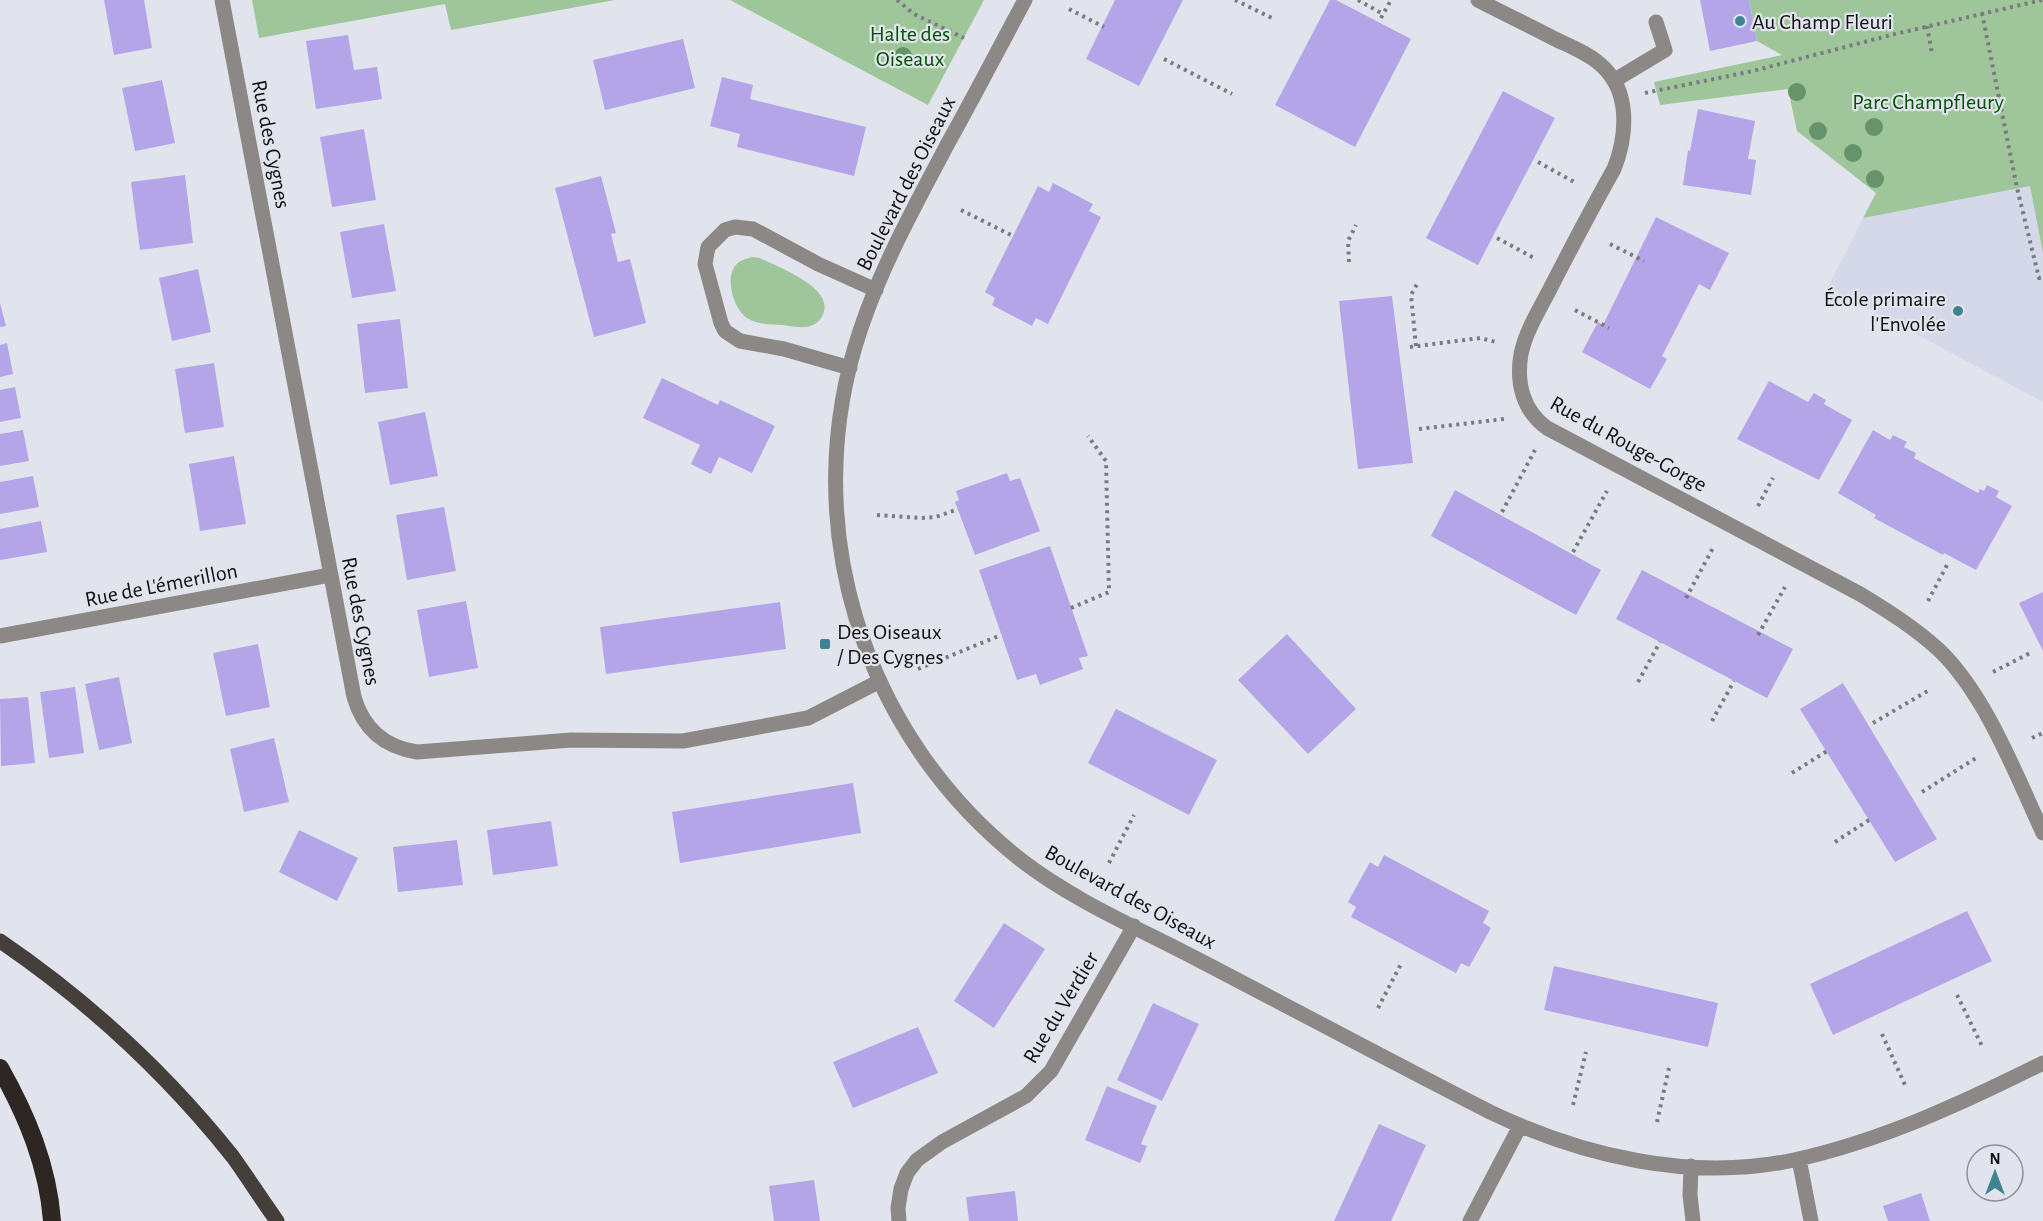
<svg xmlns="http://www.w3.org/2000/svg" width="2043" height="1221" font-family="'Alegreya Sans',sans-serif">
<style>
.built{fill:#d5d8e8}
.green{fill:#9ec69a}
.building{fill:#b4a5e9}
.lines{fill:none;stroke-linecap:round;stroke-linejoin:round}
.path{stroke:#7a7b81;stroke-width:4;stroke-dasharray:3 4.5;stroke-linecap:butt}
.minor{stroke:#8c8886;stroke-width:15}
.major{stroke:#453f3b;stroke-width:15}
.highway{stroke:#2d2622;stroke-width:18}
.tree{fill:#66936b}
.poi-dot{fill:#3f8491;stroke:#e2e4ed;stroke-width:2}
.labels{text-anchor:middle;stroke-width:4.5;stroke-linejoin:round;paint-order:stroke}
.poi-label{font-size:22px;fill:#111114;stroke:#e2e4ed;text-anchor:start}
.park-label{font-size:22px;fill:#005000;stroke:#e2e4ed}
.street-label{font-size:22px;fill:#111114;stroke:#e2e4ed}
</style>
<rect width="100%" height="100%" fill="#e2e4ed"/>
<path class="built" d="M2030 185 2043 253V402L1828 287 1863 218Z"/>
<path class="green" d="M252 0H615L451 30 445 4 259 38Z
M730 0H984L928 105Z
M1749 0H2043V253L2030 186 1863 218 1876 193 1797 131 1788 89 1660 105 1654 82 1782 55 1757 41Z
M752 257 760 258C779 268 840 289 821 318 813 331 796 327 783 325 772 324 757 325 747 318 734 309 724 278 736 265 740 260 746 259 752 257Z"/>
<path class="building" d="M104 0H144L152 48 114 55Z
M1115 0H1183L1139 86 1086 59Z
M1330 0H1336L1411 39 1355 147 1275 105Z
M1700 0H1749L1757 41 1710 51Z
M348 35 354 70 377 67 382 99 316 109 306 41Z
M683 39 695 88 605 110 593 60Z
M722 77 753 85 750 99 866 127 854 176 737 147 740 134 710 126Z
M162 80 175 143 135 151 122 88Z
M1503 91 1555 118 1478 265 1426 238Z
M1698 109 1755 121 1748 159 1756 160 1751 195 1683 185 1688 150 1690 151Z
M364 129 376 200 332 207 320 137Z
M185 175 193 243 140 250 131 182Z
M601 176 616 233 611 234 618 262 630 259 646 323 594 337 555 188Z
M1053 183 1093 204 1089 211 1101 217 1048 324 1036 318 1032 326 992 305 995 298 985 292 1038 186 1049 192Z
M1656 217 1729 253 1710 290 1699 284 1662 356 1667 359 1650 389 1582 352 1598 322 1603 325Z
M384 224 396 291 352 298 340 232Z
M198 269 211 332 172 341 159 278Z
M1392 296 1413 463 1358 469 1339 301Z
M0 303 6 326 0 327Z
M400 319 408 388 365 393 357 324Z
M7 343 13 374 0 377V345Z
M214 363 224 427 185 433 175 369Z
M662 378 718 405 720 400 775 426 752 473 719 457 711 474 691 464 700 445 643 418Z
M1769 381 1808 402 1814 393 1826 400 1824 404 1852 420 1819 480 1737 439Z
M15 387 21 418 0 422V390Z
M425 412 438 476 390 485 378 422Z
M23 430 29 461 0 466V434Z
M1873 430 1890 440 1893 435 1907 442 1904 447 1916 453 1914 458 1978 493 1980 489 1984 491 1987 485 1999 491 1996 497 2012 506 1976 570 1944 553 1943 555 1874 518 1876 515 1838 493Z
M234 456 246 524 200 531 189 464Z
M1007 473 1010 481 1020 478 1040 531 975 555 955 502 959 500 956 491Z
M33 476 39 507 0 514V482Z
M1455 490 1601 570 1576 615 1431 536Z
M444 507 456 571 407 580 396 515Z
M41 521 47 552 0 560V529Z
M1050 546 1088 656 1079 658 1083 669 1040 685 1036 674 1017 680 979 570Z
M1642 570 1793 649 1767 698 1616 619Z
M2043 592V651L2019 603Z
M466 601 478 668 429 677 417 610Z
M780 602 786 649 606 674 600 627Z
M1287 634 1356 709 1308 754 1238 680Z
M258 644 270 707 226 716 213 653Z
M119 677 132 743 99 750 85 684Z
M1843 683 1937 839 1895 862 1800 709Z
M75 687 84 753 49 758 40 692Z
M28 697 35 763 1 766 0 699Z
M1116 709 1217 760 1189 815 1088 763Z
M274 738 289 802 244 812 230 749Z
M853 783 861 833 680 863 672 812Z
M551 821 558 866 493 875 487 830Z
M299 830 358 858 337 901 279 872Z
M457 840 463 885 398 892 393 847Z
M1384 855 1489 911 1483 923 1491 928 1469 967 1461 963 1456 973 1351 917 1356 907 1348 902 1370 862 1378 867Z
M1967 911 1992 961 1833 1035 1810 984Z
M1004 923 1045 949 994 1028 954 1001Z
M1554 966 1718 1003 1708 1047 1544 1010Z
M1153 1003 1199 1024 1162 1101 1117 1080Z
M918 1027 938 1073 853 1108 833 1062Z
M1107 1086 1157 1106 1141 1144 1147 1146 1140 1163 1085 1140Z
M1379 1124 1426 1145 1391 1221H1334Z
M814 1180 820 1221H774L769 1186Z
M1015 1191 1018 1221H969L966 1197Z
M1921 1193 1930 1221H1888L1883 1206Z"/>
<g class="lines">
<path class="path" d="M897 0 914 14 964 38
M1235 0 1272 18
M1358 0 1383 14
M1069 9 1104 27
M1982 13 2017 188 2039 278 2043 277
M1381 18 1391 0
M1927 26 1932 53
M1164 59 1232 94
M1645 93 1753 71 1891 35 2042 0
M1538 162 1576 183
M961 210 1013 236
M1497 238 1536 259
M1610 244 1644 261
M1349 262 1348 241 1356 225
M1575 310 1609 328
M1416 346 1411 295 1417 284
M1410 347 1480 338 1496 342
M1419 429 1504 419
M1758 506 1773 478
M1502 512 1535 450
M877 515 922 518 936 517 958 509
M1573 552 1607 491
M1686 598 1713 548
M1928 601 1947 565
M1071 608 1109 592 1106 461 1088 436
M1758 635 1785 587
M918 669 1001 635
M1993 672 2032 652
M1638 682 1660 642
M1712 721 1734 681
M1873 723 1931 689
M2032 738 2043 733
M1792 773 1827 751
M1922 792 1976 758
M1835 842 1869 820
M1109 863 1134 815
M1957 995 1983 1048
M1378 1008 1401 964
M1882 1034 1905 1085
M1573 1105 1586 1052
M1657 1122 1669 1068"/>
<path class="minor" d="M222 0 354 697C363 728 384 747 417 752L571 740 683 741 808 718 880 681
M1025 0C999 48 974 97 947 145 916 204 882 265 861 328 795 521 861 734 1021 860 1074 901 1138 928 1197 959 1295 1010 1392 1062 1490 1112 1582 1156 1691 1182 1794 1160 1881 1141 1963 1103 2043 1063
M1478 0C1503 13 1528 25 1553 38 1569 46 1588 53 1601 65 1631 91 1627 136 1614 169 1592 208 1571 248 1551 287 1540 309 1526 330 1521 354 1516 383 1523 411 1547 428L1860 594C1888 611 1915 628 1939 650 1986 695 2016 775 2043 833
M1615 80 1665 50 1656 22
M850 368 784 349 740 341 725 331 721 323 705 264 708 247 725 230 735 227 753 229 818 264 876 290
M0 636 330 575
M1799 1159 1811 1221
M1691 1166 1690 1195 1693 1221
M899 1221 898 1208 901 1189 907 1173 917 1160 942 1142 1026 1096 1051 1071 1134 926
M1470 1221 1520 1126"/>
<path class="major" d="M0 941C88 1001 167 1074 233 1157 248 1178 262 1200 277 1221"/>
<path class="highway" d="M0 1068C27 1116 48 1166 52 1221"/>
</g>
<g class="tree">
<circle cx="903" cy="56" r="9"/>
<circle cx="1797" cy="92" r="9"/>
<circle cx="1874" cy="127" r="9"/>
<circle cx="1818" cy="131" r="9"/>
<circle cx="1853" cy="153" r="9"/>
<circle cx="1875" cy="179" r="9"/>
</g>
<g class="poi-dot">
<circle cx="1740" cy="21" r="6"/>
<circle cx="1958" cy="311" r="6"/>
<rect x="819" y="638" width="12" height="12" rx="3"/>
</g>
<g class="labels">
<g class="poi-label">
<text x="1752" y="29">Au Champ Fleuri</text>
<text x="1946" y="306" text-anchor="end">École primaire<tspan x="1946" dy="25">l'Envolée</tspan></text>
<text x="837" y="639">Des Oiseaux<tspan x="837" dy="25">/ Des Cygnes</tspan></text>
</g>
<g class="park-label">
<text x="910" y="41">Halte des<tspan x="910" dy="25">Oiseaux</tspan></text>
<text x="1928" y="109">Parc Champfleury</text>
</g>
<g class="street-label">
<text transform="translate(272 144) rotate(79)" y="8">Rue des Cygnes</text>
<text transform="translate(905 183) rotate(-63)" y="8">Boulevard des Oiseaux</text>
<text transform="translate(1629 443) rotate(29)" y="8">Rue du Rouge-Gorge</text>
<text transform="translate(161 584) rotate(-11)" y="8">Rue de L'émerillon</text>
<text transform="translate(362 621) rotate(79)" y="8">Rue des Cygnes</text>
<text transform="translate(1131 896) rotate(29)" y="8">Boulevard des Oiseaux</text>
<text transform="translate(1060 1007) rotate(-59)" y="8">Rue du Verdier</text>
</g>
</g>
<g transform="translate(1995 1173)"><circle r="28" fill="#e2e4ed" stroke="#8e9096" stroke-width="1.5"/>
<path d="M0-4.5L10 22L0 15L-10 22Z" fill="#3f8491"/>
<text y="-9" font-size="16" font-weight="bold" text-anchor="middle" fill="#111114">N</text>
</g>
</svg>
